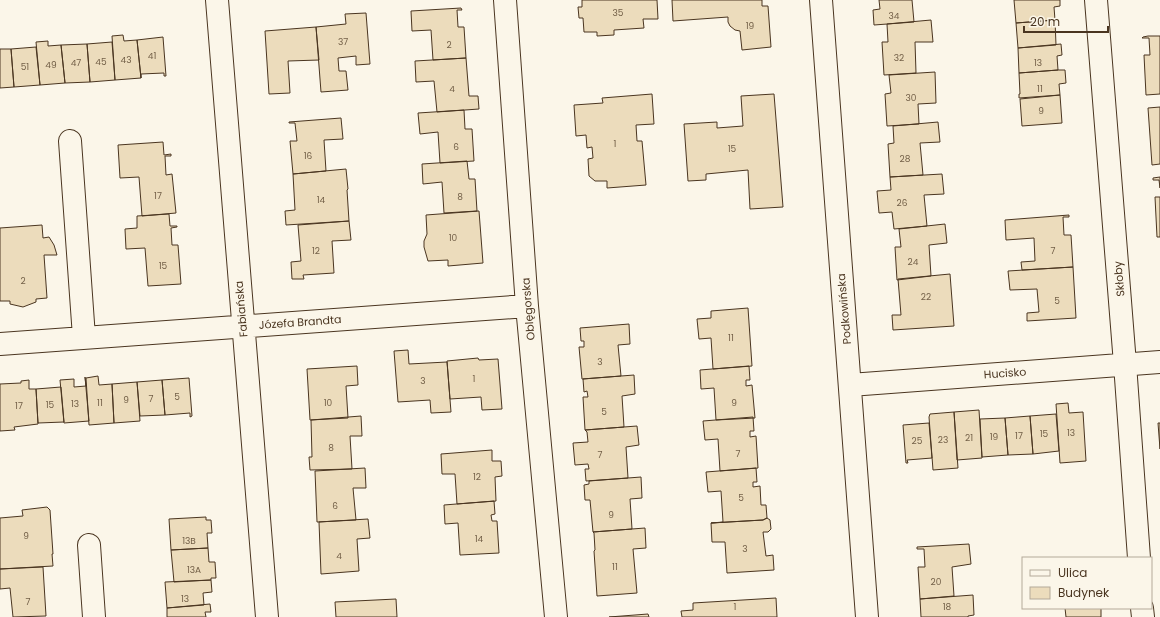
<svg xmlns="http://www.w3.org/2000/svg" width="1160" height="617" font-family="Poppins,sans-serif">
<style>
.building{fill:#ecdcbc;stroke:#4a3520}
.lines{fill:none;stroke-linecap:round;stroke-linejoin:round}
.minor-casing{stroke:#4a3520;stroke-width:24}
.minor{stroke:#fbf6e9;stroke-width:22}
.labels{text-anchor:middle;stroke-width:3;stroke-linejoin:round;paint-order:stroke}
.number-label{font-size:9px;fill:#725f47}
.street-label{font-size:11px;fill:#4a3520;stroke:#fbf6e9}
</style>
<rect width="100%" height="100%" fill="#fbf6e9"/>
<path class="building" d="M582 0H657L658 19H643L644 28 614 30V35L597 36V32H584L583 18H579L578 7H582Z
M672 0H762V6H768L771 47 742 50 740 31 735 30 730 26 728 22V17L673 21Z
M879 0H912L914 22 874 25 873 10 880 9Z
M1014 0H1060V6L1054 7 1055 20 1016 23Z
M461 8 462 10H457L458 27H464L466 58 433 60 431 30 412 31 411 11Z
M366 13 370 64 356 65V56L338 58 339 71H346L348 90 321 92 316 27 346 24 345 14Z
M931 20 933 42H915L916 73 884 75 882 42H888L887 24Z
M1055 20 1056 45 1018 48 1016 23Z
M316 27 319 60 288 61 290 93 269 94 265 31Z
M123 35 124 41 137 40 141 78 115 80 112 36Z
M1148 36H1160V94L1146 95 1144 55H1150L1149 38H1142L1143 37Z
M163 37 166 76H164V73L141 74V78L137 40Z
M48 41V46L61 45 65 83 40 85 36 42Z
M112 42 115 80 90 82 87 44Z
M87 44 90 82 65 83 61 45Z
M1061 44 1062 55 1057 56 1058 70 1019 73 1018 48Z
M36 47 40 85 14 87 11 49Z
M0 49H11L14 87 0 88Z
M466 58 469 96H478L479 109 437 112 434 81 416 82 415 61Z
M1058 70H1065L1066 83 1059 84 1060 95 1019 98V94H1020L1019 73Z
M935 72 936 103 918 104 919 124 887 126 885 94 891 93 889 75Z
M652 94 654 124 636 125 637 141H642L646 185 607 188V181H595L589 176 588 159 593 158 592 147 587 148 586 135 576 136 574 105 603 103 602 98Z
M774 94 783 207 750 209 748 170 706 174V180L688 181 684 124 717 122V128L743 126 741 96Z
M1060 95 1062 123 1022 126 1020 99Z
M1160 107V164L1152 165 1148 108Z
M464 110 465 129H472L474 161 440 163 438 132 420 134 418 113Z
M341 118 343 139 324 140 326 171 293 174 290 141H297L295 123H289V122Z
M938 122 940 142 920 143 923 175 890 177 888 144 894 143 893 126Z
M163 142 164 155 171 154V156H165L166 175 172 174 176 213 142 216 139 177 120 178 118 145Z
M467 161 469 179H475L477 211 444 213 442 182 423 184 422 164Z
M346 169 348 189 347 190 349 221 286 225 285 211 295 210 293 174Z
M942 174 944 194 924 195 927 226 894 229 892 212 879 213 877 191 891 190 890 177Z
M1160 177V188L1159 180H1153V178Z
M1155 197H1160V237H1157Z
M479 211 483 263 448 266V260L428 261 424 247V241L427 234 426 215Z
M169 214 170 226H177V227L171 228 172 245H178L181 284 148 286 145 248 126 249 125 229 137 228V216Z
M1069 215V217H1063L1064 235H1071L1073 267 1022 270 1021 262 1035 261 1034 238 1006 240 1005 220Z
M349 221 351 240 332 241 334 273 303 275 304 279H292L291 262 301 261 298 225Z
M945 224 947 243 929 245 931 276 897 280 895 247H901L899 229Z
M42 225 43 238 49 237 54 245 57 255H44L47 298 36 299V302L23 307 10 304V301H0V228Z
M1073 267 1076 318 1027 321V313L1039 312 1037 289 1010 290 1008 271Z
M950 274 954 326 893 330 892 315H901L898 279Z
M748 308 752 366 713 369 711 338 699 339 697 319 711 318V311Z
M629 324 630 344 618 345 621 376 582 379 579 347H584V341H581L580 328Z
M408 350 409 364 447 362 451 412 431 413 430 400 398 402 394 351Z
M478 358 479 360 498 359 502 409 482 410 481 397 450 399 447 361Z
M357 366 358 385 346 386 348 418 310 420 307 369Z
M749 366 750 380H746V386L752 385 755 418 716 420 714 388 701 389 700 370Z
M634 375 635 394 622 396 624 427 585 430 583 397H588L587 391 584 392 583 379Z
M98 376 99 385 112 384 114 423 89 425 86 378Z
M85 377 89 421 64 423 60 380 74 379V387L86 386Z
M189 378 192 416 190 417V413L165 415 162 380Z
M29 380V389H36L38 424 14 427 15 430 0 431V384L21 383V381Z
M162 380 165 415 140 416 137 382Z
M137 382 140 421 114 423 112 384Z
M61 387 64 422 38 423 36 389Z
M1068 403 1069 413 1083 412 1086 461 1060 463 1056 404Z
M979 410 982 458 957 460 954 412Z
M954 412 958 468 933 470 929 417 930 414Z
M1056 414 1059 451 1033 454 1030 416Z
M361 416 362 436H350L352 469 310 470 309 457H312L311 420Z
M1030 416 1033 454 1008 455 1005 418Z
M753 417 754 431H750V437L756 436 758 468 720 471 718 439 705 440 703 421Z
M1005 418 1008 455 982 457 980 419Z
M929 423 932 458 907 460 908 463H906L903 425Z
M1158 423H1160V449Z
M637 426 639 445 626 447 628 478 586 481 585 469H589L588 464 575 465 573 443 588 442 587 432 585 430Z
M492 450V461H501L502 476 495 477 496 501 457 504 455 474H442L441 454Z
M365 468 366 488H353L356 520 317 522 315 471Z
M756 468 757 482H753V487L760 486 761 505H766L767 518 763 520 711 523 723 522 721 491 708 492 706 472Z
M641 477 642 498 630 499 632 529 593 532 590 500H585L584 485 589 484V481Z
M494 501 495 514 491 515 492 521H497L499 553 460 555 458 523 445 524 444 505Z
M47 507 50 510 53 554H52L53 566 0 569V518L23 516 22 510Z
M206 517V520H211L212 533H207L208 548 171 550 169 519Z
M767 518 770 520 771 529 768 532H763L766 556 773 555 774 570 727 573 725 542H712L711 523 763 520Z
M368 519 370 538 357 539 359 571 321 574 319 522Z
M645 528 646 548 633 549 637 593 597 596 594 551 595 550 594 533 593 532Z
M969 544 971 564 952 567 954 596 920 599 918 567H925L924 549H917V547Z
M208 548 209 562H215L216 578H211V580L174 582 171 550Z
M43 567 46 616 13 617 10 588 0 589V569Z
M211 580 212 592 203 593 204 605 167 608 165 582Z
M973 595 974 615 968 616V617H921L920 599Z
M776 598 777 617H682L681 611 693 610V603Z
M396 599 397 617H336L335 602Z
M210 604 211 612H205L206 617H167V608Z
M1065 608H1101V617H1066Z
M648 614 649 617H609Z"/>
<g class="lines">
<g class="minor-casing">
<path id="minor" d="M217 0 267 617
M505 0 527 306 556 617
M821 0 867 617
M1096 0 1125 364 1139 558
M70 141 84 337
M0 344 527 306
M850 385 1160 362
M89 545 94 617
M1142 608 1143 617"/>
</g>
<use href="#minor" class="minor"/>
</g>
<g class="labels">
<g class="number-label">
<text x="618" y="16">35</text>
<text x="894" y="19">34</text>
<text x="750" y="29">19</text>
<text x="343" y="45">37</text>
<text x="449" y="48">2</text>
<text x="152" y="59">41</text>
<text x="899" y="61">32</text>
<text x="126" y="63">43</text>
<text x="101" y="65">45</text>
<text x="76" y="66">47</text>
<text x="1038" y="66">13</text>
<text x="51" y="68">49</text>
<text x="25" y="70">51</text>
<text x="452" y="92">4</text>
<text x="1040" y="92">11</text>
<text x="911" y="101">30</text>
<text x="1041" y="114">9</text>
<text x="615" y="147">1</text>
<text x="456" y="150">6</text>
<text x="732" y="152">15</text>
<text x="308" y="159">16</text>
<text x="905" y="162">28</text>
<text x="158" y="199">17</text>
<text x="460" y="200">8</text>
<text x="321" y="203">14</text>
<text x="902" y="206">26</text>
<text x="453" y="241">10</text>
<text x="316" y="254">12</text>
<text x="1053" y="254">7</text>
<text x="913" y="265">24</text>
<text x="163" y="269">15</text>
<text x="23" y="284">2</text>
<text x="926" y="300">22</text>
<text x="1057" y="304">5</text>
<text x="731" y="341">11</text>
<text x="600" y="365">3</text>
<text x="474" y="382">1</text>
<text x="423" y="384">3</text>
<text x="177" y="400">5</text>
<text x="151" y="402">7</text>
<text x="126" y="403">9</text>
<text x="100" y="406">11</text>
<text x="328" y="406">10</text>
<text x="734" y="406">9</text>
<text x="75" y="407">13</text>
<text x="50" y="408">15</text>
<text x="19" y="409">17</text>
<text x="604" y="415">5</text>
<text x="1071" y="436">13</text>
<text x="1044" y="437">15</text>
<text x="1019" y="439">17</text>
<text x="994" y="440">19</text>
<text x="969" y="441">21</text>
<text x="943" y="443">23</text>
<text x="917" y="444">25</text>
<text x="331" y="451">8</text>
<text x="738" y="457">7</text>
<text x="600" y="458">7</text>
<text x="477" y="480">12</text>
<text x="741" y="501">5</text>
<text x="335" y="509">6</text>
<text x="611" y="518">9</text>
<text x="26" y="539">9</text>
<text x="479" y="542">14</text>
<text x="189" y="544">13B</text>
<text x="745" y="552">3</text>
<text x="339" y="559">4</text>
<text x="615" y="570">11</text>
<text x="194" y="573">13A</text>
<text x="936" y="585">20</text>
<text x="185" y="602">13</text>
<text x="28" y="605">7</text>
<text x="735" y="610">1</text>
<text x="947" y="610">18</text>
</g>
<g class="street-label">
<text transform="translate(1119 279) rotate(-95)" y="4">Skłoby</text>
<text transform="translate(241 309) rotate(-95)" y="4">Fabiańska</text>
<text transform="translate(528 309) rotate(-95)" y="4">Oblęgorska</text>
<text transform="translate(844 309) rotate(-95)" y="4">Podkowińska</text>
<text transform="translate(300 322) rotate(-4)" y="4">Józefa Brandta</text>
<text transform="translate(1005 373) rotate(-4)" y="4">Hucisko</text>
</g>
</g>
<rect x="1022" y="557" width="130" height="52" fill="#fbf6e9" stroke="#b4a999"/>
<rect x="1030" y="570" width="20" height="6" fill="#fbf6e9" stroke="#b4a999"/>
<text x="1058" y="577" font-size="12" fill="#4a3520">Ulica</text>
<rect x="1030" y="587" width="20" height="12" fill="#ecdcbc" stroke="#b4a999"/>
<text x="1058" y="597" font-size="12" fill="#4a3520">Budynek</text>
<path d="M1024 26v6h84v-6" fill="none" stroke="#4a3520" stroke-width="2"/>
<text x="1030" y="26" font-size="12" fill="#4a3520" stroke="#fbf6e9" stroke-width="3" paint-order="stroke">20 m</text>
</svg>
